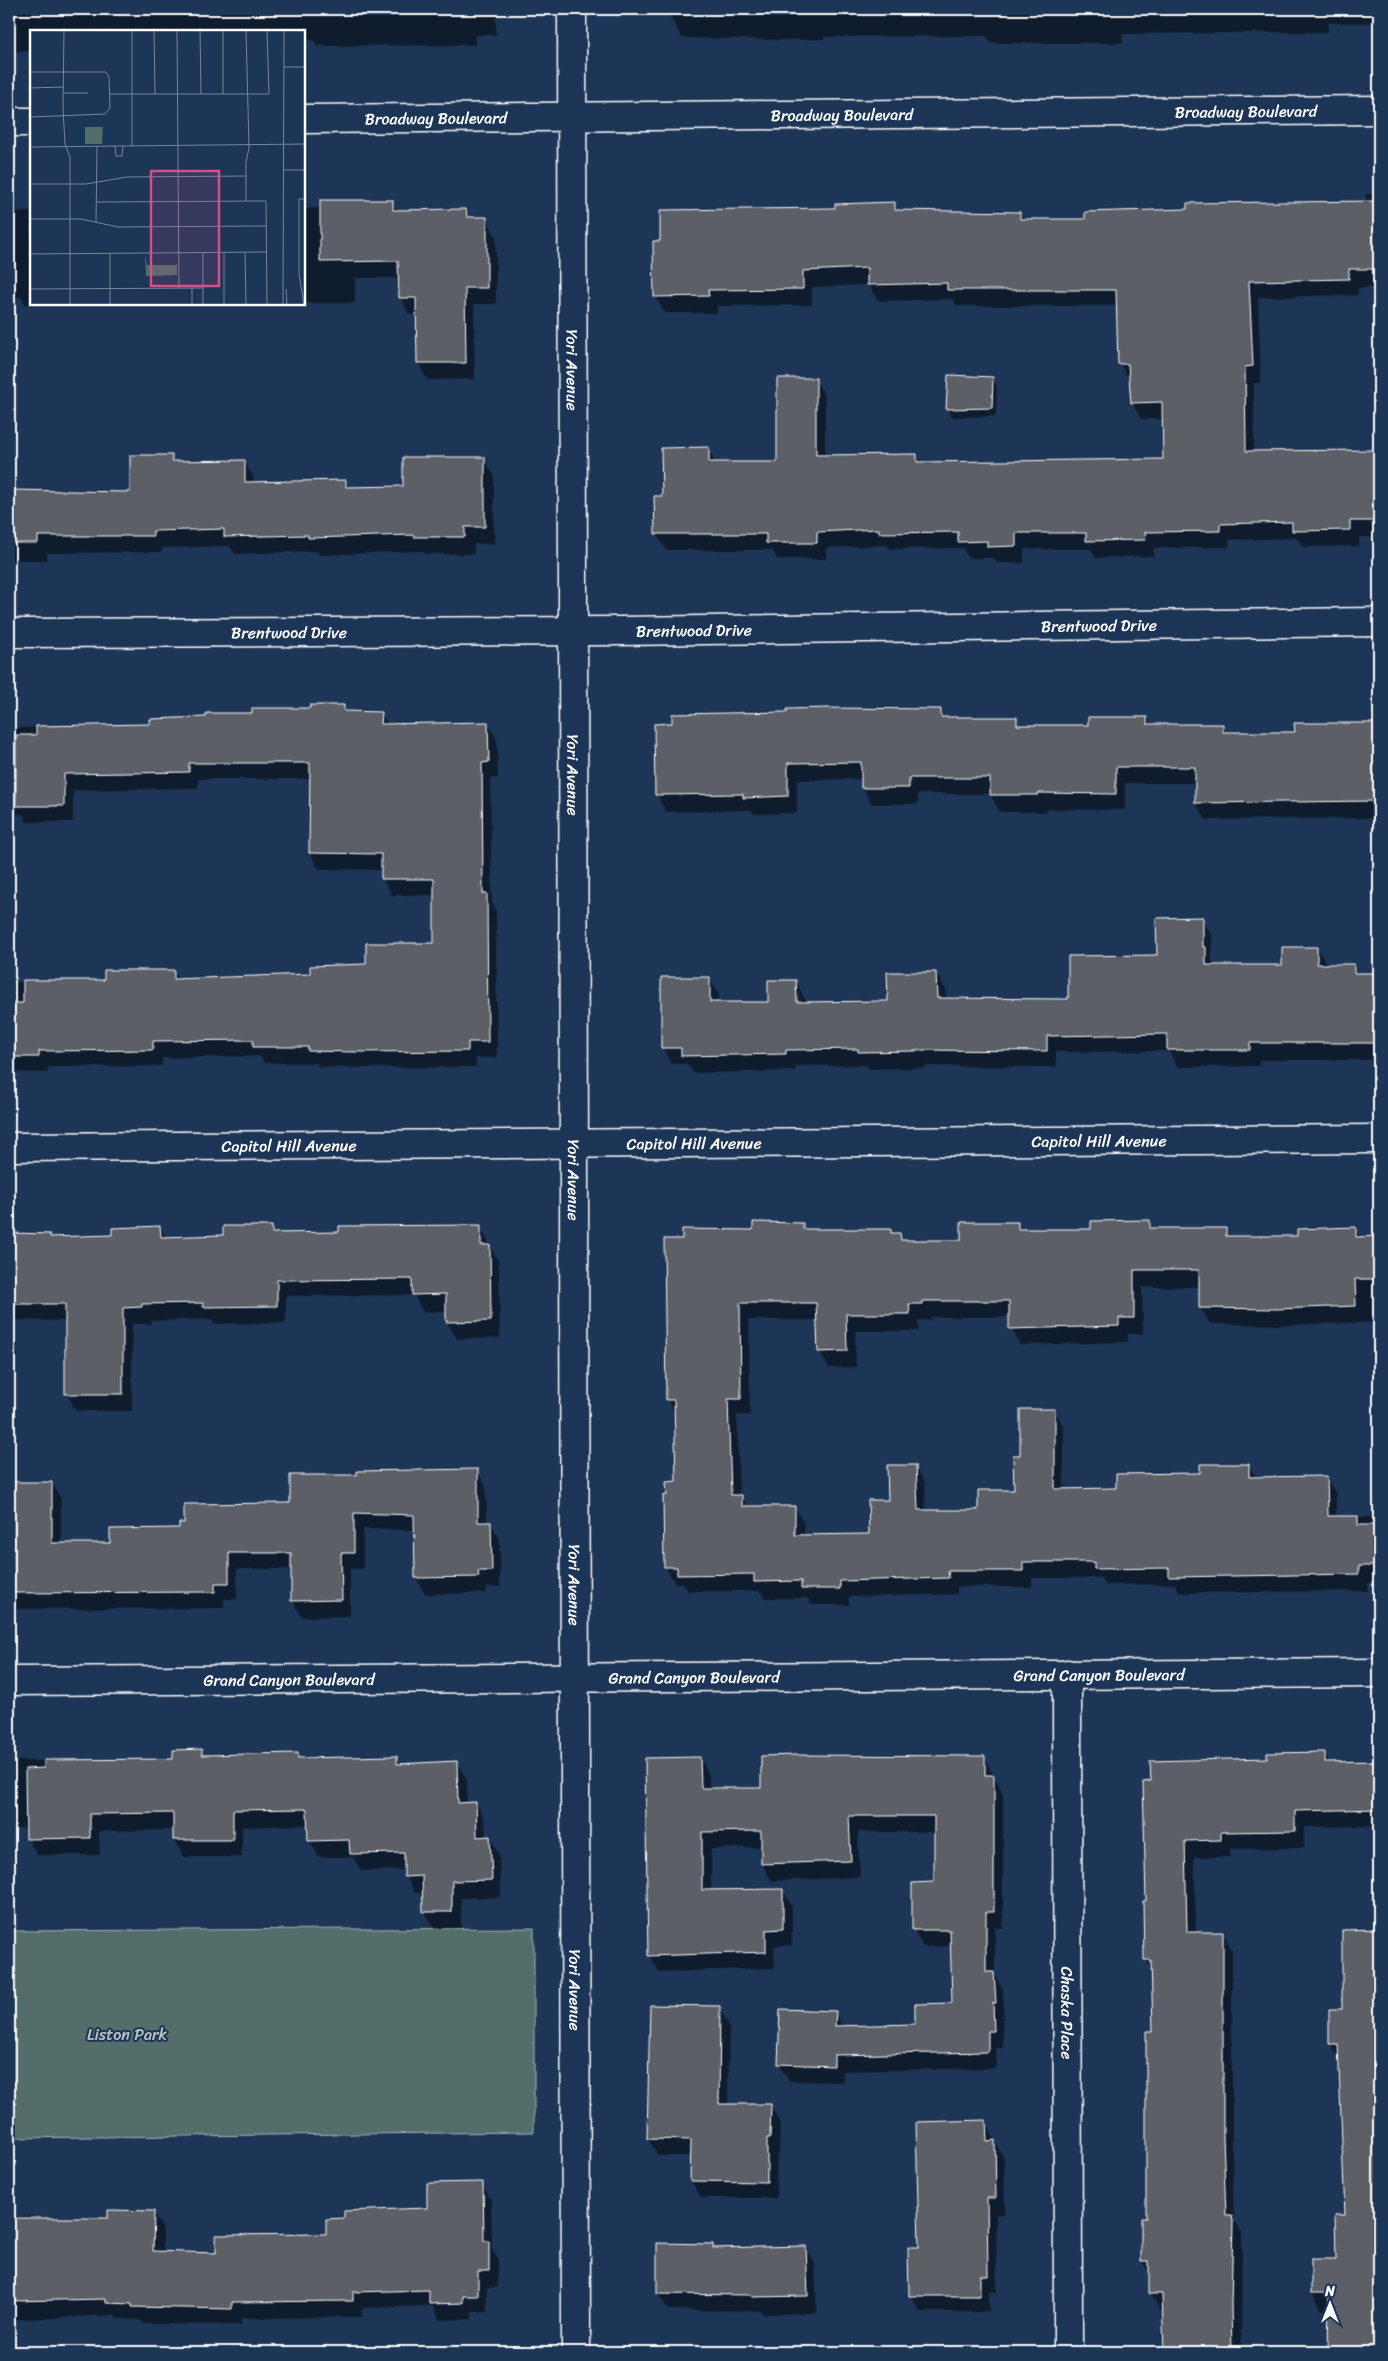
<svg xmlns="http://www.w3.org/2000/svg" width="1388" height="2361" font-family="Sriracha,sans-serif">
<style>
.green{fill:#526e6b;stroke:#a8b6b5}
.shadow{fill:#0007}
.building{fill:#5c5f66;stroke:#fff}
.lines{fill:none;stroke-linecap:round;stroke-linejoin:round}
.minor-casing{stroke:#fff;stroke-width:31}
.minor{stroke:#1d3557;stroke-width:28}
.labels{text-anchor:middle;stroke-width:4;stroke-linejoin:round;paint-order:stroke}
.street-label{font-size:16px;fill:#fff;stroke:#1d3557}
.park-label{font-size:16px;fill:#bac5c4;stroke:#1d3557}
.inset-road{fill:none;stroke:#77869a;stroke-width:1}
.view{fill:#d15284;fill-opacity:0.15;stroke:#d15284;stroke-width:2.5}
.inset-edge{fill:none;stroke:#fff;stroke-width:2.5}
</style>
<rect width="100%" height="100%" fill="#1d3557"/>
<filter id="ink" filterUnits="userSpaceOnUse"><feTurbulence type="fractalNoise" baseFrequency=".02" numOctaves="2"/><feDisplacementMap in="SourceGraphic" scale="10" xChannelSelector="R" yChannelSelector="G"/><feConvolveMatrix kernelMatrix="1 2 1 2 8 2 1 2 1" color-interpolation-filters="sRGB"/></filter>
<g filter="url(#ink)">
<path class="green" d="M534 1928V2132L9 2138V1931Z"/>
<path class="shadow" d="M9 9H496V35H475V45L317 46 314 40H304V31H31V51H9Z
M666 9H1379V23H1328V32L1122 34 1123 43H991L987 36 824 37V39L782 40 682 38Z
M1366 194H1379V287L1358 288V295L1258 297 1261 383H1254V453L1376 451V444H1379V537H1359V546L1303 547 1297 538 1229 540V547L1154 548V556L1096 558 1091 549H1024V563H997L994 558H968L963 548 890 549 887 545 826 548V559H777L772 550H666L656 534 663 497 708 449 716 464H778L815 379 825 396V456L916 455 921 463 1164 460V419H1141L1132 403 1130 380 1119 363 1117 306H957L953 299 878 301 869 285 812 287V305L717 306V313H665L655 297 836 209 894 204 899 212 1020 213 1024 220H1086L1366 202Z
M392 202 398 211 465 210 470 219H486L496 236V304H474L475 379 428 380 418 363V315H410L400 298V278H355V303H304V209Z
M9 212H31V304H72H25L21 297H9Z
M992 378 997 386 996 416 952 417 948 409Z
M171 456 175 462 244 461 254 478V483L346 481 350 488 404 487 484 459 494 475V544H474V554H425L423 551 319 555 317 551 235 554 230 546 162 548V552L47 553V560H9V492L131 493Z
M344 707 347 712 381 713 388 725 488 724 497 740 498 778 490 779 492 903 496 911 497 1058H476V1067L365 1068 319 1067 316 1063H264L260 1056 162 1058V1066L48 1067V1073L9 1072V982H105L174 971 179 980 311 976 367 966 435 944V895H392L382 878V870L319 869 310 853 311 779H198V788L73 790V822H27L23 814H9V728L152 725 253 714V709Z
M940 710 945 719H1016L1020 726H1089L1147 718 1151 725H1222L1227 733H1296L1371 724V715H1379V834L1371 818 1206 820 1196 803V783H1125V810L1047 809V812H1000L990 794H918V804H872L862 787V779L797 780V813L754 814 751 810 666 812 657 795Z
M1202 919 1212 936V960L1215 966H1283L1317 948 1327 965H1353L1358 974H1379V1062L1378 1060H1259V1066L1178 1067 1169 1051 1056 1052V1067L925 1066V1068L869 1069 867 1065 795 1066V1071L693 1073 687 1064H672L662 1047 709 978 719 995V1003H770L796 982 805 999 806 1003 889 1002 936 973 946 990V1000H1070L1158 956Z
M1149 1222 1154 1230H1225L1229 1237H1298L1355 1228 1361 1238H1379V1322L1288 1325 1210 1324 1200 1307V1287H1142L1143 1334H1128V1342L1020 1345 1011 1328V1317H931V1320H918L919 1331H855L856 1367 829 1368 819 1351 818 1320H749L750 1415H737L739 1496H742L748 1508H795L804 1524V1536L870 1535 889 1501 915 1466 925 1483 926 1511H979L1015 1491 1022 1456 1054 1410 1064 1427V1490H1117L1249 1465 1256 1478 1326 1477 1336 1494V1517H1379V1583H1368V1591L1180 1593 1175 1584 1105 1585 1101 1578H1032V1587H957V1594L849 1597V1605H812L807 1598H765L760 1591H688L683 1583H675L665 1567 677 1483 676 1415 667 1400 684 1240 802 1224 806 1230H890L892 1234H900L903 1241H962L1017 1223 1022 1230H1092Z
M480 1226 499 1263 500 1338 457 1339 447 1322V1311L423 1312 414 1295 286 1296V1323L214 1324 212 1319 151 1321V1324H132V1411H76L67 1394 66 1321 12 1320V1411H9V1235H50L51 1238 113 1236 160 1227 166 1238 224 1236 271 1227 275 1234 340 1233Z
M477 1470 486 1487 487 1523H491L500 1540V1587H487V1593L425 1594 416 1578 415 1530 363 1529V1569H350V1616L302 1617 292 1600V1569H237V1599H224V1608L9 1609V1514H13L52 1483 61 1499V1544H111L292 1504 359 1476Z
M201 1750 204 1756 297 1755 300 1759 396 1757 400 1765 457 1763 467 1780V1803H476L485 1820 486 1838 490 1837 499 1854 501 1897 461 1898V1928L434 1929 424 1912V1893H415L406 1876 405 1870 361 1871 353 1857H319L309 1840V1825L242 1827V1857H184L174 1840V1830L99 1831 100 1855H37L27 1838V1828H9V1761L174 1760Z
M1324 1753 1330 1763 1379 1762V1826L1304 1827V1848L1230 1849V1857H1194L1196 1933H1223L1232 1950V2155L1234 2221 1242 2233V2240L1241 2342 1248 2352H1165L1164 2310H1160L1150 2293V2275L1142 2261 1148 2219 1154 2032 1153 1972 1145 1959 1147 1902 1144 1783 1268 1759Z
M984 1757 1003 1793V1928H995V1975L1003 1990 1004 2019H1002L1003 2048H996L997 2068 843 2071V2082L789 2081 779 2064 835 2013 843 2027 917 2025 954 2004 952 1946 923 1947 914 1930 935 1884V1832H858L860 1877 772 1881 762 1864V1847L711 1849V1891L782 1890 792 1906V1945L774 1946 775 1968 659 1972 649 1955 700 1758 709 1775V1789H762Z
M1379 1930V2352H1330V2310H1322L1312 2293 1337 2260 1347 2216 1340 2060 1330 2043 1344 2011 1343 1931Z
M719 2008 729 2025 728 2105H770L780 2122 779 2154H777L776 2198H701L691 2181 692 2156H658L648 2139Z
M985 2121 1004 2159 1005 2214 996 2215 997 2292H989V2312H920L910 2295 920 2248Z
M482 2183 491 2200 492 2250 498 2259V2287L487 2288V2312H472V2319L440 2320 432 2306 362 2308V2317L241 2318V2325L143 2324 141 2320 117 2319 115 2315 9 2320V2216H33L35 2219H109L153 2212 163 2229V2253L217 2254 328 2235 429 2209Z
M713 2245 715 2249 806 2247 815 2264 817 2313 763 2314 761 2311 668 2310 658 2293Z"/>
<path class="building" d="M320 200H393V210L466 209 467 217H487V288H465L466 363H417L416 298H399L398 261 320 262Z
M1379 201V269H1349V279L1249 281 1253 366 1245 367 1246 451 1379 450V521H1350V530L1292 531V522L1220 524V531L1145 532 1146 540 1086 541V533H1016V546L987 547V541L958 542V532L879 533V529L817 532V543H766V534H655L654 496H662L661 448 709 447V462H777V378H816V455L917 454V462L1163 459 1162 402 1131 403 1128 364H1118L1116 290H947V283L867 285V268L803 271V289L708 290 709 296 654 297 653 241H660V210L835 208V204L895 202V210L1020 212V219H1085V212L1187 209V203Z
M948 375 993 377 992 408 946 409Z
M130 455H172V461L245 460V482L346 480V487L403 486V457H485V527H465V537H414V535L308 538V535L224 537V529L153 531V536H38V543H9V490L130 492Z
M310 705H344V711L382 712 381 724 488 722 489 762 482 763 483 893H487L488 1042H468V1051L355 1052 308 1051V1047H253V1040L153 1041V1050L39 1051V1057H9V1003H23V980H104V970H174V979L310 974V966L366 964V943H434V879H381V854L309 853 310 763H189V772L64 774V806H16V735H36V726L150 724V719L206 717V713H252V708H310Z
M827 708 941 709V717H1017V725H1088V717H1147V724H1223V732H1295L1294 723H1379V801L1195 803V767H1116V794L1038 793V795H990V778H909V788H861V762L788 763V796L743 798V794L655 795 654 724 672 723V714L787 712V709Z
M1203 917V947H1206V965H1282V947H1317V964H1354V973H1379V1043H1250V1050H1167V1034L1047 1036V1051L916 1050V1051L858 1052V1049L786 1050V1054L681 1056V1048H661V977H710V1002H768V980H796L797 1002 888 1001 887 972H936L937 998 1068 999V956L1157 955 1156 918Z
M1150 1220V1228H1226V1236H1297V1229L1356 1227V1237L1379 1236V1279H1355L1356 1306 1277 1309 1199 1308V1270H1134V1318H1119V1326L1009 1329V1301H922V1304H909L910 1314H846L847 1351 818 1352 816 1303H740L741 1399H728L731 1495H742V1506H795V1535L869 1534 868 1500H888L887 1465H916L918 1510H978V1490H1014L1013 1455H1020V1409H1055V1489L1116 1488V1474L1200 1473V1464H1249V1477L1327 1476 1328 1516H1358V1525H1379V1566H1359V1574L1169 1577V1568L1094 1569V1562H1023V1571H948L949 1578 840 1581V1589H801V1581L754 1582V1574L677 1575V1567H664L663 1496 667 1495 666 1482 676 1481 674 1400H666L664 1239H682V1229L753 1230V1222L803 1223V1229H891V1233H900L901 1240H961V1222H1018V1229H1091V1221Z
M481 1225V1245H490L491 1321 446 1322V1294L412 1295V1279L277 1280V1306L203 1307V1303L142 1304V1307L123 1308V1394H65V1304H9V1233L50 1234V1237L112 1235V1228L160 1226 161 1237 223 1235V1226H272V1233L339 1232V1226Z
M478 1469V1522H491L492 1571H478L479 1577 415 1578 414 1515 354 1513V1553H341L342 1600 291 1601V1553H229V1583H215V1592L9 1593V1513H11V1482H52V1543H110V1529L179 1528V1523H184V1504L290 1503V1475H357V1471Z
M202 1749V1755L298 1753V1758L397 1756V1764L457 1761 458 1803 476 1802 477 1837 490 1836 492 1880 452 1881V1912H423L422 1876 404 1877V1853L350 1854 349 1840 308 1841 307 1809 233 1810V1840H173V1813L90 1814V1838L26 1839 25 1769 44 1768V1760L173 1759V1750Z
M1325 1752V1762L1379 1761V1809L1295 1811V1831L1221 1832V1840L1185 1841 1187 1932H1223V2137L1226 2215H1232L1233 2222 1231 2305 1232 2352H1164L1162 2294H1149V2261H1141V2218H1146V2031H1153L1151 1960H1144L1143 1901H1146L1143 1782 1151 1781 1150 1761 1267 1758V1753Z
M795 1755 985 1756V1775H994V1912H986V1972H994L996 2003H993L994 2031H988V2052L834 2055V2066L778 2064 780 2009 836 2011 835 2026 915 2024V2004L952 2003 950 1930H912V1883L934 1882V1816H849L851 1861 761 1864V1831L702 1832V1890L783 1889V1929L766 1930V1952L648 1956 645 1758 700 1757 701 1788H761V1756Z
M1379 1929V2352H1328L1329 2293H1311V2259H1336L1335 2215H1345L1338 2044H1329V2009H1342V1930Z
M650 2005 720 2006 719 2104H771L770 2138H767V2182L690 2181 691 2140 647 2139Z
M986 2120 987 2141 995 2140 996 2198H987L988 2276H980V2296H909L908 2247H919L916 2122Z
M483 2182 484 2241H489V2271H478V2296H463V2303L429 2304V2290L353 2292V2301L232 2302V2309L132 2307V2304L106 2303V2299L9 2301V2218H108V2210L154 2211 153 2251 216 2253V2235L326 2234V2219L344 2218V2211L427 2208V2183Z
M657 2243 713 2244V2248L806 2246 808 2296 752 2297 751 2295 657 2294Z"/>
<g class="lines">
<g class="minor-casing">
<g id="minor">
<path id="s1" d="M572 9 576 2352"/>
<path id="s2" d="M304 119 1379 110"/>
<path d="M9 122H31"/>
<path id="s3" d="M9 633 618 631 1379 622"/>
<path id="s4" d="M9 1147 1379 1139"/>
<path id="s5" d="M1067 1674 1068 2352"/>
<path id="s6" d="M9 1681 1379 1673"/>
</g>
</g>
<use href="#minor" class="minor"/>
</g>
</g>
<g class="labels">
<g class="street-label">
<text dy="6" stroke="none"><textPath href="#s2" startOffset="942">Broadway Boulevard</textPath></text>
<text dy="6" stroke="none"><textPath href="#s2" startOffset="538">Broadway Boulevard</textPath></text>
<text dy="6" stroke="none"><textPath href="#s2" startOffset="132">Broadway Boulevard</textPath></text>
<text dy="6" stroke="none"><textPath href="#s1" startOffset="361">Yori Avenue</textPath></text>
<text dy="6" stroke="none"><textPath href="#s3" startOffset="1090">Brentwood Drive</textPath></text>
<text dy="6" stroke="none"><textPath href="#s3" startOffset="685">Brentwood Drive</textPath></text>
<text dy="6" stroke="none"><textPath href="#s3" startOffset="280">Brentwood Drive</textPath></text>
<text dy="6" stroke="none"><textPath href="#s1" startOffset="766">Yori Avenue</textPath></text>
<text dy="6" stroke="none"><textPath href="#s4" startOffset="1090">Capitol Hill Avenue</textPath></text>
<text dy="6" stroke="none"><textPath href="#s4" startOffset="685">Capitol Hill Avenue</textPath></text>
<text dy="6" stroke="none"><textPath href="#s4" startOffset="280">Capitol Hill Avenue</textPath></text>
<text dy="6" stroke="none"><textPath href="#s1" startOffset="1171">Yori Avenue</textPath></text>
<text dy="6" stroke="none"><textPath href="#s1" startOffset="1576">Yori Avenue</textPath></text>
<text dy="6" stroke="none"><textPath href="#s6" startOffset="1090">Grand Canyon Boulevard</textPath></text>
<text dy="6" stroke="none"><textPath href="#s6" startOffset="685">Grand Canyon Boulevard</textPath></text>
<text dy="6" stroke="none"><textPath href="#s6" startOffset="280">Grand Canyon Boulevard</textPath></text>
<text dy="6" stroke="none"><textPath href="#s1" startOffset="1981">Yori Avenue</textPath></text>
<text dy="6" stroke="none"><textPath href="#s5" startOffset="339">Chaska Place</textPath></text>
</g>
<g class="park-label">
<text x="127" y="2040">Liston Park</text>
</g>
</g>
<g transform="translate(30 30)">
<rect width="275" height="275" fill="#1d3557"/>
<path d="M55 97H73L72 114H55ZM115 225 117 235H147V245L116 246Z" fill="#526e6b"/>
<path class="inset-road" d="M34 0 33 79 35 114 40 127V275M102 0V116M124 0 125 64M147 0 149 258M170 0 171 64M193 0V64M254 37H275M0 42H76L79 47 80 78 75 84 0 87M0 58 33 57M34 63H58M79 64H239L237 0M85 116 86 126H92L93 116M0 117 275 114M254 140H275M0 154H56L97 147 216 146M216 171V132L219 118 216 0M67 172 236 171 237 275M0 189H51L88 197 236 196M66 192 67 116M173 223V275M215 223 216 275M0 224 236 222M162 258V275M0 259 173 258M256 259 257 275M80 275V223M194 275V223M253 275 254 0M274 275 269 244V169H275"/>
<path class="view" d="M121 141H189V256H121Z"/>
<rect width="275" height="275" class="inset-edge"/>
</g>
<rect width="1388" height="2361" fill="none" stroke="#1d3557" stroke-width="30"/>
<rect x="15" y="15" width="1358" height="2331" fill="none" stroke="#fff" stroke-width="2" filter="url(#ink)"/>
<g transform="translate(1330 2304)" stroke="#1d3557" stroke-width="4" paint-order="stroke">
<path d="M0-4L9 19L0 12L-9 19Z" fill="#ffffff"/>
<text y="-8" font-size="14" font-weight="bold" text-anchor="middle" fill="#ffffff">N</text>
</g>
</svg>
